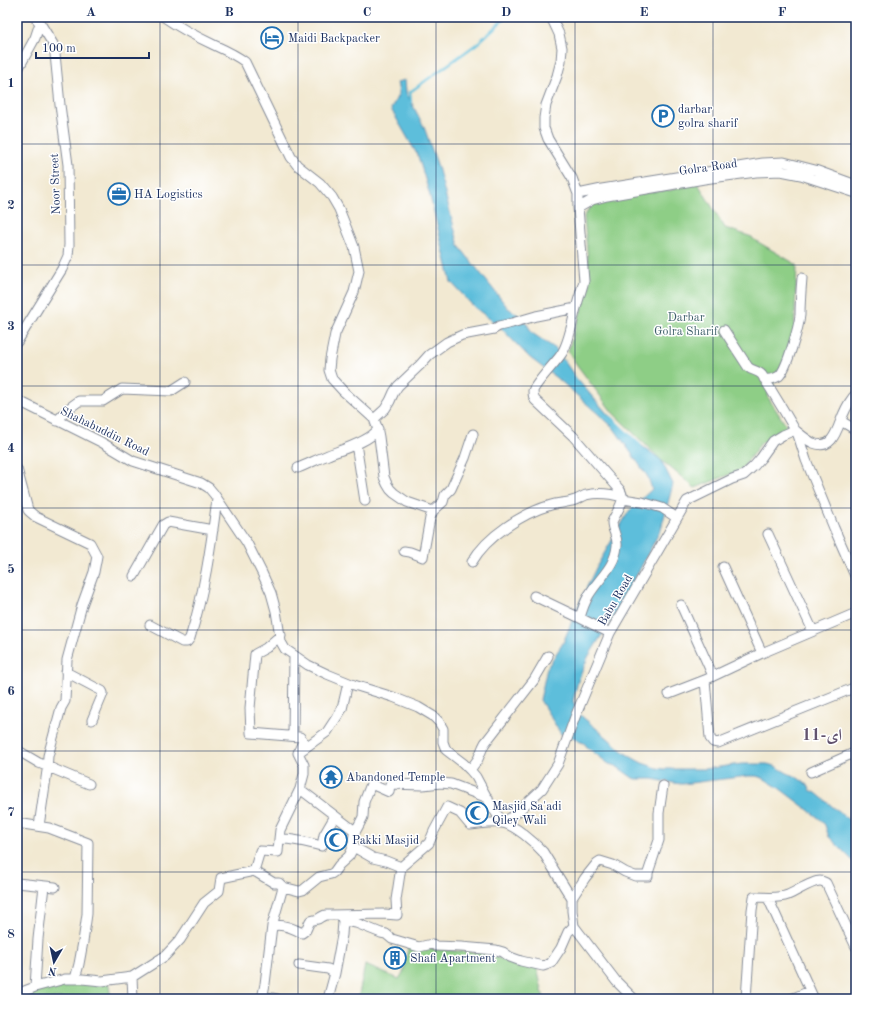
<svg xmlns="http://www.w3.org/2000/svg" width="873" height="1016" font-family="'Old Standard TT',Amiri,serif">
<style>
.green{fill:#8ece86;stroke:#547e72}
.water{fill:#5dbedb;stroke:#3c769c}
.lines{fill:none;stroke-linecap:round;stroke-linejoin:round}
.stream{stroke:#5dbedb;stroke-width:2.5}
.minor-casing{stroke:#868c98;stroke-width:11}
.minor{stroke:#fff;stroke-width:9}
.grid{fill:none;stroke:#1b2f5e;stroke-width:1;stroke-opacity:0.55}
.labels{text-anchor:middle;stroke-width:3;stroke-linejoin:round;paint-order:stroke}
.poi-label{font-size:12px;fill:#1b2f5e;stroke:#fff;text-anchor:start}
.street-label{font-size:12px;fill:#1b2f5e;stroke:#fff}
.park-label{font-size:12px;fill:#3e5f6a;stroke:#fff}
.district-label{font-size:16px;font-weight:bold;fill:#62536e;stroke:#fff}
.neatline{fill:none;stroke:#1b2f5e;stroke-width:1.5}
.grid-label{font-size:13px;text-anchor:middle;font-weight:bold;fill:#1b2f5e}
</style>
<rect width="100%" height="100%" fill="#fff"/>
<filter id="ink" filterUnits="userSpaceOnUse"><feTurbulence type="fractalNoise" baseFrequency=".025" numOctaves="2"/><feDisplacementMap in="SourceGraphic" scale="8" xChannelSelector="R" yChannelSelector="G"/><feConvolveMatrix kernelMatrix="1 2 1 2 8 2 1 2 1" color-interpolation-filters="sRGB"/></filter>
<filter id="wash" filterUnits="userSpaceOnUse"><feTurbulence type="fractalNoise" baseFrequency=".012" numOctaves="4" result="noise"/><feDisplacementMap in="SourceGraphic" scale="16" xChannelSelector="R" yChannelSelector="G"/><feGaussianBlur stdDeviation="0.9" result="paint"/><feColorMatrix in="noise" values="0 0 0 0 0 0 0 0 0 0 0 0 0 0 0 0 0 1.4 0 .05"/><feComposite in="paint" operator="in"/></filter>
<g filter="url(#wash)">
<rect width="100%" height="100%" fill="#f2e9d2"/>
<path class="green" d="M697 182 725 228 752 237 753 239 797 265 794 336 777 378 767 396 789 430 761 443 741 470 695 488 661 460 613 413 577 365 568 351 590 283 584 216 593 204 622 195 672 190Z
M408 947 481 953 520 964 537 968 544 999H358L365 965 399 979 404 971Z
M84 981 107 983 109 985 111 999H26L22 992 46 989Z"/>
<path class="water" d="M405 80 406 92 424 127 438 167 459 246 508 308 524 319 532 333 556 349 576 378 612 419 638 443 661 460 673 484 661 529 622 603 588 657 578 681 573 701 579 714 610 740 621 750 631 757 642 763 657 768 664 769H704L742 764H767L775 766 789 774 795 776 809 786 810 790 816 793 856 826V864L829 837 825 825 820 819 779 788 763 778 756 776H748L682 784 674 783 652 779H637L633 778 616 766 609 764 605 761 588 748 584 743 578 741 572 737 561 734 540 700 547 668 563 643 581 599 598 564 629 511 652 489 648 477 613 427 563 383 529 357 499 326 474 307 451 282 429 192 418 156 391 109 399 93 397 82Z"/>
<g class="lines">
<path class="stream" d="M411 103 410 92 478 43 506 17
M610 417 640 445"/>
</g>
</g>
<g filter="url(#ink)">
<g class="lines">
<g class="minor-casing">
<path id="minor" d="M164 17C180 28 197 37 214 45 225 50 236 55 245 62L291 157 297 165 320 183 332 197 339 209 354 247 359 271 354 292 335 334 330 359 329 370 332 379 343 391 374 419 377 427 379 437 384 477 387 484 390 489 394 493 407 502 433 511 443 502 445 495 451 489 465 458 473 434
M17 71 35 38 40 23
M578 194 602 189 763 163 784 162 815 170 856 185
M578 208 592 200 607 196 704 179 756 172 781 171 801 175 856 193
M576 308C572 322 569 345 560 356 555 363 535 384 533 391 533 395 533 397 535 400L573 436 620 490C627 500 616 512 612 522 612 531 618 536 617 546 615 567 599 578 589 595 585 602 582 610 580 618L610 633
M724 330 748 367C752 371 758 370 762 375L784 411 798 435 806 460 834 528 856 578
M17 342 62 269 68 256 69 245 68 165 60 105 55 54 53 44 40 23 35 17
M764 379C770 380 774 379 779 376 787 369 799 326 800 315 800 302 801 290 802 278
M17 400 101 442 133 461 201 483 209 488 214 494 247 543 262 573 271 593 276 611 281 642 285 649 308 665 327 674 354 685 393 697 418 707 433 716 439 722 443 729V742L446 750 463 763 470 770 476 777 492 807 503 823
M374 419 385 409 390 401 394 392 398 386 420 365 429 355 447 342 462 335 494 329 499 326 512 323 536 316 576 308 584 281 578 208V194L572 178 548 139 544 128V118L546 105 557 76 561 61 562 48 559 34 551 17
M57 421 68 409 79 401H103L122 389 171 391 185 382
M841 421 856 430
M356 444 365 501
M298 468C308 464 318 459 328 455 341 450 371 441 378 429
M17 469 28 510 30 512 36 517 90 543 97 556 94 572 82 605 67 660 65 701 61 708 48 756 47 771 39 826
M623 499 642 502 662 508 677 518
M768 534 813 631
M404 551 410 552 423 557 430 518 433 511
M472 562C487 536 523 513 551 505 558 503 565 503 572 501 577 500 581 497 586 495 598 492 612 494 623 497
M723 567 762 653
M134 576 163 525 168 522 213 530
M534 596 580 618
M681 605 713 676
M150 625 182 642H187L190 638C204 594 211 546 217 499
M281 635 266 648 255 654 250 708 251 733 300 737 303 741 298 753
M66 672 102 691 103 693 102 696 92 720
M705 680 710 738 713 742 718 743 856 687
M669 694 705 680 762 653 856 613
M293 736 294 656
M17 750 39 763 89 784
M299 752 327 732 342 709 348 683
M470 770 478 759 483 747 485 743 534 680 548 656
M811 772 856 752
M300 789 355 831
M17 823 49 828 88 843 87 914 83 942 79 964 75 979
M503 823 513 816 542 789 558 764 575 717 610 633 687 501 732 479 744 475 754 466 761 458 773 441 783 435 795 430C800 434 807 440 813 443 833 451 837 429 843 415 846 408 850 400 856 394
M279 839 280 830 300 789 304 774V765L298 753
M352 846 373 858 386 861 401 867
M254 871 260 851 278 852 279 839C294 838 308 843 322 846L324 835 335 816
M17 883 55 887
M768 898 814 999
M332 915 384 914 397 915 396 900 401 867 429 843 434 831 447 807 460 813 470 825C480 824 492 822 502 823 514 824 535 843 543 852L572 899
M272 926C282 923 293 928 302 933L306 930 310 921 318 919 321 917 325 915H341L343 921 356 923 381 933 386 934 392 939 419 947 432 944 436 946 461 947 496 950 503 952 510 957 521 961 543 966 546 965 551 963 561 948 568 932 574 926
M299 965 328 969 335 973
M132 977 133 999
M35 987 38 939 44 886
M17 994 35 987 65 979H82L102 981 132 977 165 956 180 940 204 903 219 891 221 878 254 871 274 883H279L283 887 299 891 303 890 319 877 331 874 334 872 339 865 349 856 352 850 354 834 360 823 363 817 364 802 371 784 389 792 390 784 423 785 441 783 451 784 488 798
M262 996 277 999
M262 999 265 984 272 926 283 887
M328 999 335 973 342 935 343 921
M634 999 616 981 574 926 572 911V898L585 878 597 863 600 861 613 865 625 872 635 876H648V873L659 840V813L663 786
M746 999 752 910 754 897C766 897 777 899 788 895 797 891 812 881 820 881 823 881 824 882 826 883L856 947
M791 999 810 991"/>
</g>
<use href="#minor" class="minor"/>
</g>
</g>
<path class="grid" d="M160 17V999M298 17V999M436 17V999M575 17V999M713 17V999M17 144H856M17 265H856M17 386H856M17 508H856M17 630H856M17 751H856M17 872H856"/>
<defs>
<g id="hotel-ring" transform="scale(1.15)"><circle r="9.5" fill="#fff" stroke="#1f6fb2" stroke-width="1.5"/><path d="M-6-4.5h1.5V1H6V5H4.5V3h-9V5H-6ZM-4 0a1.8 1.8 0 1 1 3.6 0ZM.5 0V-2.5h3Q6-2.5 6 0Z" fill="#1f6fb2"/></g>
<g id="parking-ring" transform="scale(1.15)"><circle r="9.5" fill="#fff" stroke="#1f6fb2" stroke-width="1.5"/><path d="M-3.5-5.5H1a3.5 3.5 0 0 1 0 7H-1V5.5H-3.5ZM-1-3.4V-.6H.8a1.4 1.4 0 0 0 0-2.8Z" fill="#1f6fb2"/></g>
<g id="office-ring" transform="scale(1.15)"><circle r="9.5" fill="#fff" stroke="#1f6fb2" stroke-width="1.5"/><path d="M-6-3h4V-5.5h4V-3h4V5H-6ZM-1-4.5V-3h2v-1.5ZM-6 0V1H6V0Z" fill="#1f6fb2"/></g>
<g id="temple-ring" transform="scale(1.15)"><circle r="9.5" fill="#fff" stroke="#1f6fb2" stroke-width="1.5"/><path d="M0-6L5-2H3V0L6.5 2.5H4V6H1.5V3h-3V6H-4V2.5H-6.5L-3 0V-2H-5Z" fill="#1f6fb2"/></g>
<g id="mosque-ring" transform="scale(1.15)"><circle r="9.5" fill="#fff" stroke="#1f6fb2" stroke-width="1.5"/><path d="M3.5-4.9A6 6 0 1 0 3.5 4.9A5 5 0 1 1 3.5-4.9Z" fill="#1f6fb2"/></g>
<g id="building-ring" transform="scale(1.15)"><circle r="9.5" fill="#fff" stroke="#1f6fb2" stroke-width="1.5"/><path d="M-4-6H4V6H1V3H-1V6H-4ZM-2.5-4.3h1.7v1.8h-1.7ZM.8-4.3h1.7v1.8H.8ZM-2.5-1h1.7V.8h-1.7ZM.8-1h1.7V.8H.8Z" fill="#1f6fb2"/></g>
</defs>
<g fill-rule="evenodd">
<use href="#hotel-ring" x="272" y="38"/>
<use href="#parking-ring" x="663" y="116"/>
<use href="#office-ring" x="119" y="194"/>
<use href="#temple-ring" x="331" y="777"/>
<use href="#mosque-ring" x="477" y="813"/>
<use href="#mosque-ring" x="336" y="840"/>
<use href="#building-ring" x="395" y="958"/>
</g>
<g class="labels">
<g class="poi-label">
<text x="288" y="42">Maidi Backpacker</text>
<text x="678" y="113">darbar<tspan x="678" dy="14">golra sharif</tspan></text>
<text x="134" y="198">HA Logistics</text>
<text x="346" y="781">Abandoned Temple</text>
<text x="492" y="810">Masjid Sa'adi<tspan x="492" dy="14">Qiley Wali</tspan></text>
<text x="352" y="844">Pakki Masjid</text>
<text x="410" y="962">Shafi Apartment</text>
</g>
<g class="street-label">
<text transform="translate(708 167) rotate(-8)" y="4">Golra Road</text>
<text transform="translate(55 184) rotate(-92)" y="4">Noor Street</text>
<text transform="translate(105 431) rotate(26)" y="4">Shahabuddin Road</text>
<text transform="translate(615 600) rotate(-60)" y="4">Babu Road</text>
</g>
<g class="park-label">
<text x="686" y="321">Darbar<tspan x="686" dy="14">Golra Sharif</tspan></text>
</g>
<g class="district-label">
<text x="822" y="740">ای-11</text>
</g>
</g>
<rect width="873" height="1016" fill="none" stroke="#fff" stroke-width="44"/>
<g transform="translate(54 962) rotate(189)" stroke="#ffffff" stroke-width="3" paint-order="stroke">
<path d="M0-3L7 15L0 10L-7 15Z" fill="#1b2f5e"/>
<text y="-6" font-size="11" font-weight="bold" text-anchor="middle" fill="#1b2f5e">N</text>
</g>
<path d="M36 52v6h113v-6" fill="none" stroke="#1b2f5e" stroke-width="2"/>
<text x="42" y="52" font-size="12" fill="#1b2f5e" stroke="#ffffff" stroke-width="3" paint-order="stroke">100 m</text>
<rect x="22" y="22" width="829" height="972" class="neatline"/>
<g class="grid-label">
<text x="91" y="16">A</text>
<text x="229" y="16">B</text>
<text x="367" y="16">C</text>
<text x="506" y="16">D</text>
<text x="644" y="16">E</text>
<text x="782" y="16">F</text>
<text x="11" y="87">1</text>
<text x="11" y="209">2</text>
<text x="11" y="330">3</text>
<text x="11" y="452">4</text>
<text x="11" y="573">5</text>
<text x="11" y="695">6</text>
<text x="11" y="816">7</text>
<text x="11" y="938">8</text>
</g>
</svg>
